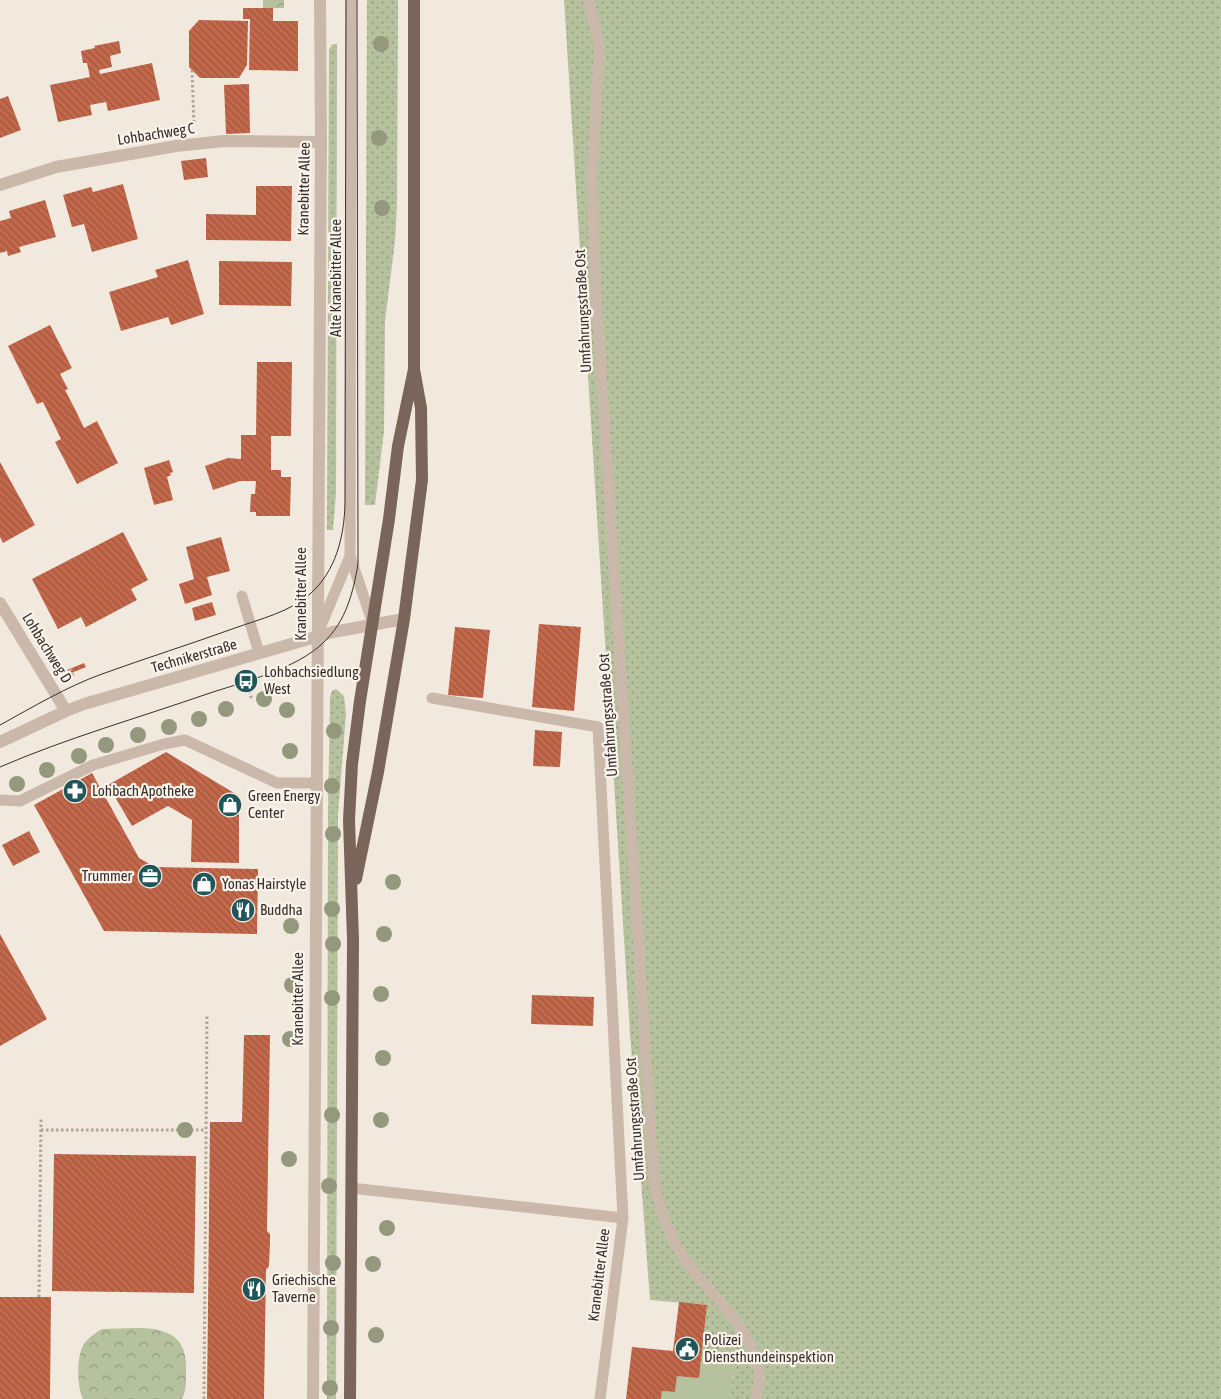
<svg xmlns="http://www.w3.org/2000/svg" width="1221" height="1399" font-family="'Asap Condensed',sans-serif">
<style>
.grass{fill:url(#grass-dots)}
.park{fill:url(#park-crowns)}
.garden{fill:#b6c19e}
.building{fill:url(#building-back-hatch)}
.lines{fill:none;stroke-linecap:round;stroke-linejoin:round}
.path{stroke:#b6a394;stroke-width:3;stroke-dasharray:2.5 2.5;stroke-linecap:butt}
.service{stroke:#cab9aa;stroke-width:11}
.minor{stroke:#cab9aa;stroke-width:12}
.tertiary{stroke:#cab9aa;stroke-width:12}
.primary{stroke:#7a655b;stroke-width:12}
.tram{stroke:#382e2a;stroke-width:1}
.tree{fill:#94987d}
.labels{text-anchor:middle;stroke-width:4.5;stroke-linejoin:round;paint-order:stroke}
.street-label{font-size:15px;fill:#382e2a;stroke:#faf3eb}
.poi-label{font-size:15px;fill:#382e2a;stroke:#faf3eb;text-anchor:start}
</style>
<defs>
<pattern id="grass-dots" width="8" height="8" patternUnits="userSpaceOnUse" patternTransform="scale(1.25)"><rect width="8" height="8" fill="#b6c19e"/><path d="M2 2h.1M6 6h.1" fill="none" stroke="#959d81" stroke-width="1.8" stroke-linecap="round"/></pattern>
<pattern id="park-crowns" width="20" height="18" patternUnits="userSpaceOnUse" patternTransform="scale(1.25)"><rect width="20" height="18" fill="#b6c19e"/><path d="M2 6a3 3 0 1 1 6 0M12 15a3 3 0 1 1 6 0" fill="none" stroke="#959d81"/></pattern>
<pattern id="building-back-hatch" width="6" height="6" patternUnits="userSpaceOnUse" patternTransform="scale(1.25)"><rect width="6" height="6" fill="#c3684b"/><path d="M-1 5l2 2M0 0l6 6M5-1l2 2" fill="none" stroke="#9f563f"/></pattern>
</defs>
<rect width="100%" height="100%" fill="#f2e9de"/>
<path class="grass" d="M367 0H398L397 205 395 241 385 321 384 431 375 505H365Z
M564 0H1221V1399H730L735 1357 701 1353 707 1305 650 1300 630 1033Z
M333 44H337L336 493 333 530H327L329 49Z
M336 689 344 696 346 714 338 814 336 1399H327L328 813 330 697 332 691Z"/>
<path class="park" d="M263 0H284V8H263Z
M102 1329C137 1329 187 1318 186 1368 186 1379 187 1389 182 1399H83C77 1388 76 1356 84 1344 88 1338 95 1333 102 1329Z"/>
<path class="garden" d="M701 1353 735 1357 730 1399H661L662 1391 675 1392 677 1376Z"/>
<path class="building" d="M243 8H273V21H298V71L249 70 250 19H243Z
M199 20 248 21 247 65 239 78H200L189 67V31Z
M119 41 121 53 110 56 112 67 99 70 100 74 152 63 160 100 108 111 106 102 90 105 92 115 58 122 50 85 90 77 87 63H83L81 51 95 48 94 46Z
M249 84 250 133 226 134 224 85Z
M8 96 21 130 0 138V99Z
M206 158 208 177 184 180 181 161Z
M123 184 138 239 92 252 84 224 72 227 63 195 91 187 93 192Z
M256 186H292L291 241 206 240V214L256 215Z
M45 200 56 237 19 247 21 252 8 256 7 251 0 253V221L11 218 9 211Z
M188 260 204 314 171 325 168 317 121 331 109 292 158 277 155 270Z
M219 261 292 262 291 306 219 305Z
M50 325 72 368 60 374 68 389 65 390 75 409 84 428 97 421 118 463 77 484 55 442 61 439 43 402 37 404 8 346Z
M257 362H292L291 436H271V470H281V477H291L290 516H256V512H250L251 494H255L256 481H240L213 490 205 466 228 458 241 459V435H256Z
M169 460 173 472 170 473 171 475 167 477 173 500 154 505 144 468Z
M0 462 35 525 3 543 0 537Z
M123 532 148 580 131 589 137 600 86 627 81 617 58 629 32 579Z
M221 537 230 571 207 577 212 595 185 604 179 584 194 579 186 547Z
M212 602 216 615 195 621 192 608Z
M539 624 581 627 574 711 532 707Z
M455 627 490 630 483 698 448 695Z
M84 663 86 667 69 674 67 670Z
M535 730 562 732 560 767 533 766Z
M166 752 239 796V863L191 862 192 820 168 806 132 826 108 785Z
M92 773 139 858 155 867 258 869 257 934 104 931 34 805Z
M29 831 40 852 13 866 2 845Z
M0 934 47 1019 0 1046Z
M532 995 594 997 593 1026 531 1024Z
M244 1035H270L267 1231 270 1234V1243L269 1265 268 1268 266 1269 264 1399H207L210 1122H242Z
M54 1154 196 1156 194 1293 52 1291Z
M0 1297H51L50 1399H0Z
M679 1302 707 1305 699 1378 677 1376 675 1392 662 1391 661 1399H626L632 1347 673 1351Z"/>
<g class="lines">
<path class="path" d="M192 70 194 125
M70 669 74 677
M249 691 252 700
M41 1130H206
M39 1297 41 1119
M204 1399 207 1016"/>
<path class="service" d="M351 0 350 556 373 624
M588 0 598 39 599 57 592 174 595 278 654 1180C659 1207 667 1231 682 1255 706 1293 752 1325 759 1372 760 1381 758 1391 756 1399
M242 596 259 653
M318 633 350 556
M432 698 598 727 623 1218
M0 800 20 801 93 765 164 744 185 740 277 783H316
M351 1188 623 1218 600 1399"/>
<path class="minor" d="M0 185 56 167 176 146 224 141 321 142
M0 603 66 711
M313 1399 321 142 320 0"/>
<path class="tertiary" d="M0 742 66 711 84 704 333 632 404 619"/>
<path class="primary" d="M356 879 378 772 404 619 422 480 421 408 414 369V0
M350 1399 353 940 349 820 352 764 360 701 389 519 398 446 414 369"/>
<path class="tram" d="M0 725C33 707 66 687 102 674 146 658 191 644 235 628 260 619 290 612 310 594 336 571 344 537 345 504L346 0
M0 767C67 738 138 718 207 694 243 682 297 669 324 642 346 621 353 593 358 564L357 0"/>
</g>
<g class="tree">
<circle cx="381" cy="44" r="8"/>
<circle cx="379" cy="138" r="8"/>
<circle cx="382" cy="208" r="8"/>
<circle cx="264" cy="699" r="8"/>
<circle cx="226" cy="709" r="8"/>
<circle cx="287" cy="710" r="8"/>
<circle cx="199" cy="719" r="8"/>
<circle cx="169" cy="727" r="8"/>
<circle cx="334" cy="731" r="8"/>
<circle cx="138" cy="735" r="8"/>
<circle cx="106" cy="745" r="8"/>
<circle cx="290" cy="751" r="8"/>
<circle cx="79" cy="756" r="8"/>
<circle cx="47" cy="770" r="8"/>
<circle cx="17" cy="784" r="8"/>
<circle cx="332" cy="786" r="8"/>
<circle cx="333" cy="834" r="8"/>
<circle cx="393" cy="882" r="8"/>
<circle cx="332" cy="909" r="8"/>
<circle cx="291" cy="926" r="8"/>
<circle cx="384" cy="934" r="8"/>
<circle cx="333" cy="944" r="8"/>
<circle cx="292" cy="985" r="8"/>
<circle cx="381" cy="994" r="8"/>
<circle cx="332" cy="998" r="8"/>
<circle cx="290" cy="1039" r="8"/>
<circle cx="383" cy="1058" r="8"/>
<circle cx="332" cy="1115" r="8"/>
<circle cx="381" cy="1120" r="8"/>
<circle cx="185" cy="1130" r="8"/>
<circle cx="289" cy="1159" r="8"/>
<circle cx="329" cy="1186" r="8"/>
<circle cx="387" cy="1228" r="8"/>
<circle cx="333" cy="1263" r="8"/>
<circle cx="373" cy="1264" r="8"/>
<circle cx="331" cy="1328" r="8"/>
<circle cx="376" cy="1335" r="8"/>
<circle cx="330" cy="1388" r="8"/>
</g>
<defs>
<g id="bus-disc" transform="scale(1.25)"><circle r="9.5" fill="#205559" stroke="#faf3eb"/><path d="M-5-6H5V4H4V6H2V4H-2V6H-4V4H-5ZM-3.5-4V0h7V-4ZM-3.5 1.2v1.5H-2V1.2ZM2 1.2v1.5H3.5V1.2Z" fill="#fff"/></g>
<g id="pharmacy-disc" transform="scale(1.25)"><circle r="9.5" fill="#205559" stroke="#faf3eb"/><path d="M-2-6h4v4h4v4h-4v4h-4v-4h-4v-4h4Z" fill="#fff"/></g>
<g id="shop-disc" transform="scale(1.25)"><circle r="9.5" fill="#205559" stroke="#faf3eb"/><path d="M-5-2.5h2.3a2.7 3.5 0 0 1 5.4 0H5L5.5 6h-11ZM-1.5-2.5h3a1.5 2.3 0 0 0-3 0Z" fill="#fff"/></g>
<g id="office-disc" transform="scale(1.25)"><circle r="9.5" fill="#205559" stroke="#faf3eb"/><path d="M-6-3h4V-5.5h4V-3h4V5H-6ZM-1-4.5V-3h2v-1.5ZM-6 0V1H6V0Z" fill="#fff"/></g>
<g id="restaurant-disc" transform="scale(1.25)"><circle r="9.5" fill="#205559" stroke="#faf3eb"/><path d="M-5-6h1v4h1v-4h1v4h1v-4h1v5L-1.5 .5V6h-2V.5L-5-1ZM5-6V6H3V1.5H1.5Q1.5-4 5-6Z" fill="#fff"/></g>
<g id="civic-disc" transform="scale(1.25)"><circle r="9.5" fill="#205559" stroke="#faf3eb"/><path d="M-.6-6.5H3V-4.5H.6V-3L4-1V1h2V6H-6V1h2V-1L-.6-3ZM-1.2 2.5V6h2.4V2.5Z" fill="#fff"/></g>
</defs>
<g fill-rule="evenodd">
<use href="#bus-disc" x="246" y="681"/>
<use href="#pharmacy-disc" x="75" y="791"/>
<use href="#shop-disc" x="230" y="805"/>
<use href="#office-disc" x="150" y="876"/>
<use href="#shop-disc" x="204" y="884"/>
<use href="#restaurant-disc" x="243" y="910"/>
<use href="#restaurant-disc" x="254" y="1289"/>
<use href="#civic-disc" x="687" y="1349"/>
</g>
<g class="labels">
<g class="street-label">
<text transform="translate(156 134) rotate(-9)" y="5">Lohbachweg C</text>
<text transform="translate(304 189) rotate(-89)" y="5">Kranebitter Allee</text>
<text transform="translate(336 278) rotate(-90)" y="5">Alte Kranebitter Allee</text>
<text transform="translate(583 311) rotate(-93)" y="5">Umfahrungsstraße Ost</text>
<text transform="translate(301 594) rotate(-90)" y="5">Kranebitter Allee</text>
<text transform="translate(47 648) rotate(58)" y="5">Lohbachweg D</text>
<text transform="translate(194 656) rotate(-16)" y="5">Technikerstraße</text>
<text transform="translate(608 715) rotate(-94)" y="5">Umfahrungsstraße Ost</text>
<text transform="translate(298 999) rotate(-90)" y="5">Kranebitter Allee</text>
<text transform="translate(635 1119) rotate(-94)" y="5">Umfahrungsstraße Ost</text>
<text transform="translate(599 1275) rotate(-83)" y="5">Kranebitter Allee</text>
</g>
<g class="poi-label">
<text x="264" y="677">Lohbachsiedlung<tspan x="264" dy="17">West</tspan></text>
<text x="92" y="796">Lohbach Apotheke</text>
<text x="248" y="801">Green Energy<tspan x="248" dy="17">Center</tspan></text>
<text x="132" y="881" text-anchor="end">Trummer</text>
<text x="222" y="889">Yonas Hairstyle</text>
<text x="260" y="915">Buddha</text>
<text x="272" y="1285">Griechische<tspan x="272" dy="17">Taverne</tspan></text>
<text x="704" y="1345">Polizei<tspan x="704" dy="17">Diensthundeinspektion</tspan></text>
</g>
</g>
</svg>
